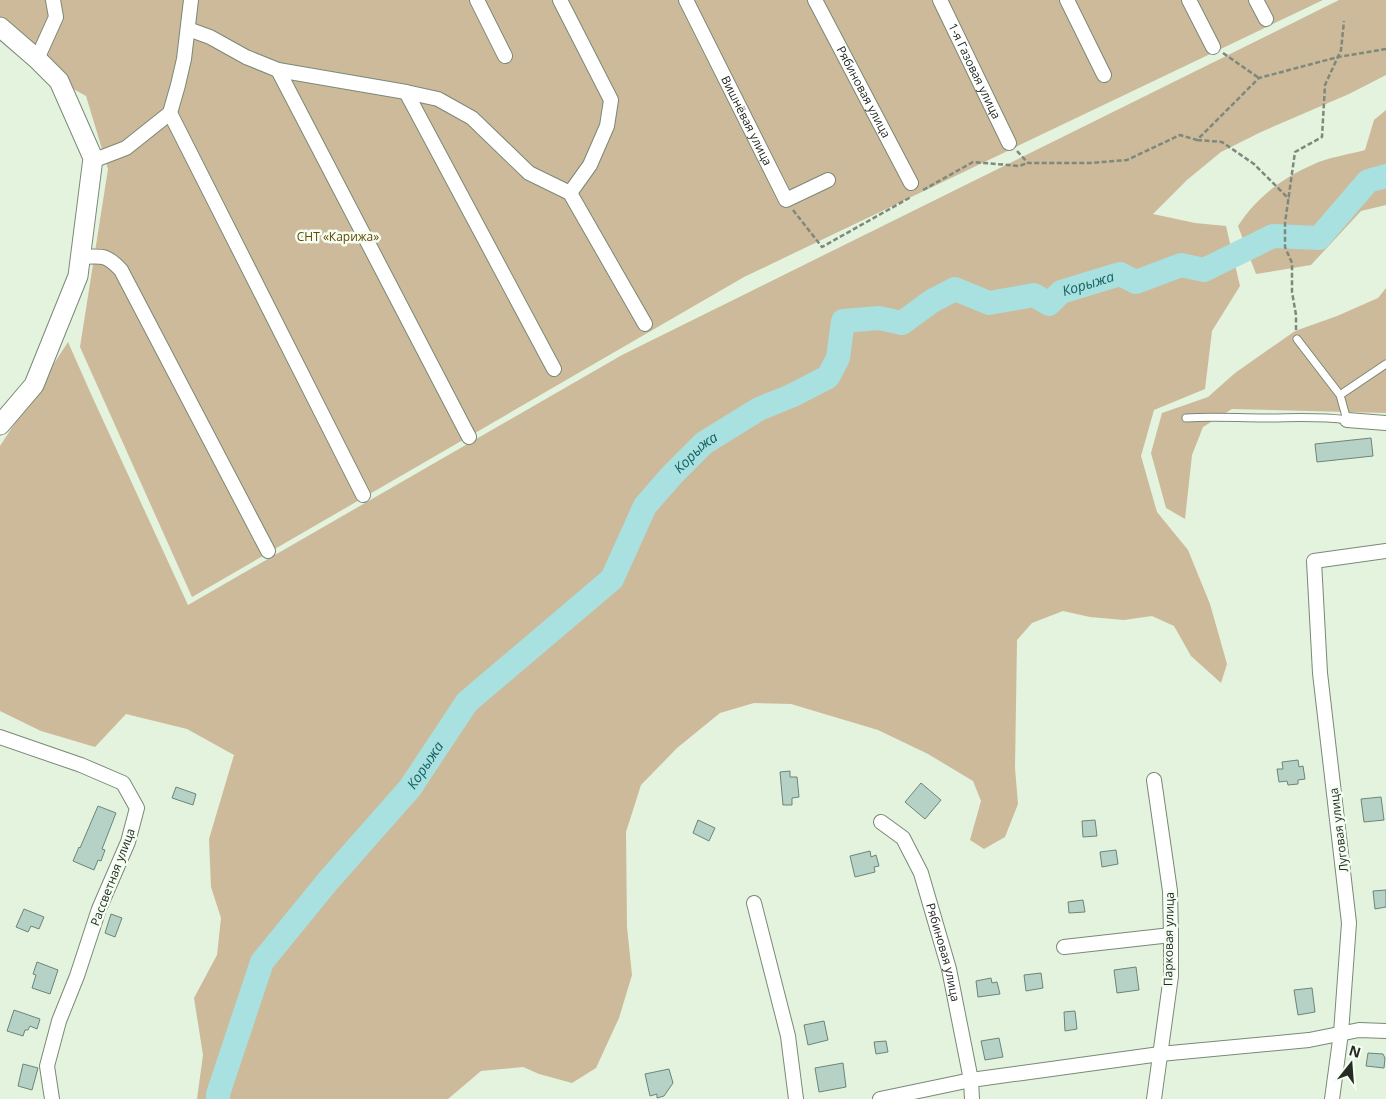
<svg xmlns="http://www.w3.org/2000/svg" width="1386" height="1099" font-family="'Open Sans',sans-serif">
<style>
.green{fill:#cdba9a}
.lines{fill:none;stroke-linecap:round;stroke-linejoin:round}
.river{stroke:#a9e0e0;stroke-width:24}
.building{fill:#b6d1c5;stroke:#6c857a}
.lane-casing{stroke:#7a8976;stroke-width:9}
.street-casing{stroke:#7a8976;stroke-width:16}
.secondary-casing{stroke:#7a8976;stroke-width:21}
.path{stroke:#7e897b;stroke-width:2.5;stroke-dasharray:5 2.5;stroke-linecap:butt}
.lane{stroke:#fff;stroke-width:7}
.street{stroke:#fff;stroke-width:14}
.secondary{stroke:#fff;stroke-width:19}
.labels{text-anchor:middle;stroke-width:5;stroke-linejoin:round;paint-order:stroke}
.street-label{font-size:12px;fill:#252b23;stroke:#f4fef2}
.park-label{font-size:12px;fill:#664804;stroke:#f4fef2}
.water-label{font-size:14px;font-style:italic;fill:#166061;stroke:#f4fef2}
</style>
<rect width="100%" height="100%" fill="#e3f3de"/>
<path class="green" d="M0 0H1323L744 277 192 597 80 347 108 169 86 96 59 81 0 27Z
M1339 0H1386V75L1349 94 1261 132 1221 152 1187 180 1153 214 1195 223 1226 226 1240 286 1212 331 1205 389 1154 410 1141 456 1157 512 1188 550 1210 604 1227 664 1221 683 1191 656 1174 626 1152 616 1124 620 1090 617 1063 611 1032 623 1017 640 1015 768 1018 804 1005 837 984 849 970 840 981 801 973 781 928 754 878 730 791 704 754 703 720 713 677 748 641 785 626 832 627 927 632 975 619 1018 596 1068 572 1083 539 1074 523 1067 481 1071 448 1099H197L203 1055 194 998 217 955 221 918 211 887 209 839 234 755 187 729 126 714 95 747 41 731 0 711V446L68 342 91 394 188 605 622 355Z
M1386 110V205L1361 211 1311 265 1256 274 1238 226C1256 198 1282 178 1312 165 1328 157 1348 155 1365 150L1374 120Z
M1386 288V413L1232 409 1203 427 1192 455 1185 519 1166 508 1151 453 1162 413 1208 397 1235 373 1295 331 1337 316 1378 298Z"/>
<g class="lines">
<path class="river" id="s1" d="M218 1099V1094L262 962 328 881 410 788 467 702 612 579 645 506 672 475 704 443 759 409 791 396 828 377 838 358 843 321 879 318 902 323 932 301 955 289 989 303 1034 295 1049 304 1061 292 1120 274 1136 282 1181 265 1204 270 1273 236 1319 238 1368 181 1386 176"/>
</g>
<path class="building" d="M1371 438 1373 456 1317 462 1315 444Z
M1298 760 1299 767 1303 766 1305 779 1298 780V784L1288 785 1287 781 1279 782 1277 769H1283L1282 762Z
M790 771V777H797L799 797 792 798V805H783L780 772Z
M921 783 941 800 925 819 905 802Z
M176 787 196 794 193 805 172 798Z
M1381 797 1384 820 1364 822 1361 799Z
M98 806 116 813 102 849 105 850 101 861 98 860 94 870 73 861 79 847 80 848Z
M698 820 715 828 709 841 693 833Z
M1095 820 1097 836 1083 837 1082 821Z
M1116 850 1118 864 1102 867 1100 852Z
M870 851 871 857 876 855 879 866 874 867 875 872 855 877 850 856Z
M1386 890V907L1375 909 1373 891Z
M1083 900 1085 912 1069 913 1068 902Z
M24 909 44 917 39 929 31 926 28 932 16 927Z
M111 914 122 918 115 937 105 933Z
M37 962 58 970 50 994 32 988 36 975 33 974Z
M1136 967 1139 990 1117 993 1114 970Z
M1041 973 1043 988 1026 991 1024 975Z
M991 978 992 983 997 982 1000 994 978 997 976 981Z
M1312 988 1315 1012 1298 1015 1294 990Z
M14 1010 40 1019 37 1029 30 1026 28 1030H25L23 1036 7 1031Z
M1075 1011 1077 1029 1065 1031 1064 1012Z
M824 1021 828 1040 808 1045 804 1025Z
M999 1038 1003 1057 985 1060 981 1041Z
M886 1041 888 1052 876 1054 874 1042Z
M1368 1053 1383 1054 1385 1058 1384 1068 1366 1066Z
M843 1063 846 1087 819 1092 815 1068Z
M23 1064 38 1068 32 1090 18 1086Z
M669 1069 673 1083 664 1096 657 1098V1094L650 1096 645 1074Z"/>
<g class="lines">
<g class="lane-casing">
<path id="lane" d="M1297 339 1340 395
M1186 418C1212 416 1238 418 1265 418 1292 418 1319 416 1347 420L1340 395 1386 364"/>
</g>
<g class="street-casing">
<g id="street">
<path d="M477 0 505 56"/>
<path d="M560 0 611 100 607 126 590 165 570 193"/>
<path id="s2" d="M686 0 786 200 828 180"/>
<path id="s3" d="M815 0 911 183"/>
<path id="s4" d="M940 0 1009 143"/>
<path d="M1067 0 1104 75"/>
<path d="M1189 0 1213 47"/>
<path d="M1256 0 1266 19"/>
<path d="M188 29 210 37 246 57 278 70 406 92 438 99 472 118 529 173 570 193 645 324"/>
<path d="M37 59 56 17 53 0"/>
<path d="M278 70 469 437"/>
<path d="M406 92 554 369"/>
<path d="M170 113 363 495"/>
<path d="M93 158H100L126 148 170 113 178 85 184 59 191 0"/>
<path d="M81 257C102 256 106 254 121 270L268 551"/>
<path d="M1347 420 1386 423"/>
<path d="M0 737 81 765 123 783 137 808 128 842 99 909 77 976 59 1021 47 1066 52 1099"/>
<path d="M1154 780 1170 891 1171 935V976L1154 1099"/>
<path id="s5" d="M881 822 903 838 921 873 949 969 971 1080 972 1099"/>
<path d="M754 903 788 1036 796 1099"/>
<path d="M1064 947 1171 935"/>
<path d="M880 1099 971 1080 1160 1054 1309 1040 1359 1030 1386 1031"/>
<path d="M1332 1099 1341 1033 1349 923 1320 673 1314 561 1386 551"/>
</g>
</g>
<g class="secondary-casing">
<path id="secondary" d="M0 27 37 59 59 81 93 158 78 276 34 385 0 425"/>
</g>
<path class="path" d="M1223 53 1259 78
M1197 140 1222 142 1254 164 1289 199
M1017 151 1028 163H1090L1127 160 1180 135 1197 140 1259 78 1338 57 1386 49
M923 190 973 162 1019 166 1028 163
M793 210 822 247 911 197
M1296 330V315L1292 292V263L1285 247V223L1295 152 1322 137 1325 85 1341 50 1344 21"/>
<use href="#lane" class="lane"/>
<use href="#street" class="street"/>
<use href="#secondary" class="secondary"/>
</g>
<g class="labels">
<g class="street-label">
<text dy="4" stroke="none"><textPath href="#s4" startOffset="79">1-я Газовая улица</textPath></text>
<text dy="4" stroke="none"><textPath href="#s3" startOffset="104">Рябиновая улица</textPath></text>
<text dy="4" stroke="none"><textPath href="#s2" startOffset="135">Вишнёвая улица</textPath></text>
<text transform="translate(1339 830) rotate(-97)" y="4">Луговая улица</text>
<text transform="translate(113 877) rotate(-69)" y="4">Рассветная улица</text>
<text transform="translate(1169 939) rotate(-89)" y="4">Парковая улица</text>
<text dy="4" stroke="none"><textPath href="#s5" startOffset="149">Рябиновая улица</textPath></text>
</g>
<g class="park-label">
<text x="338" y="241">СНТ «Карижа»</text>
</g>
<g class="water-label">
<text dy="5" stroke="none"><textPath href="#s1" startOffset="1300">Корыжа</textPath></text>
<text dy="5" stroke="none"><textPath href="#s1" startOffset="820">Корыжа</textPath></text>
<text dy="5" stroke="none"><textPath href="#s1" startOffset="400">Корыжа</textPath></text>
</g>
</g>
<g transform="translate(1351 1064) rotate(17)" stroke="#f4fef2" stroke-width="4" paint-order="stroke">
<path d="M0-4L9 19L0 12L-9 19Z" fill="#252b23"/>
<text y="-8" font-size="14" font-weight="bold" text-anchor="middle" fill="#252b23">N</text>
</g>
</svg>
